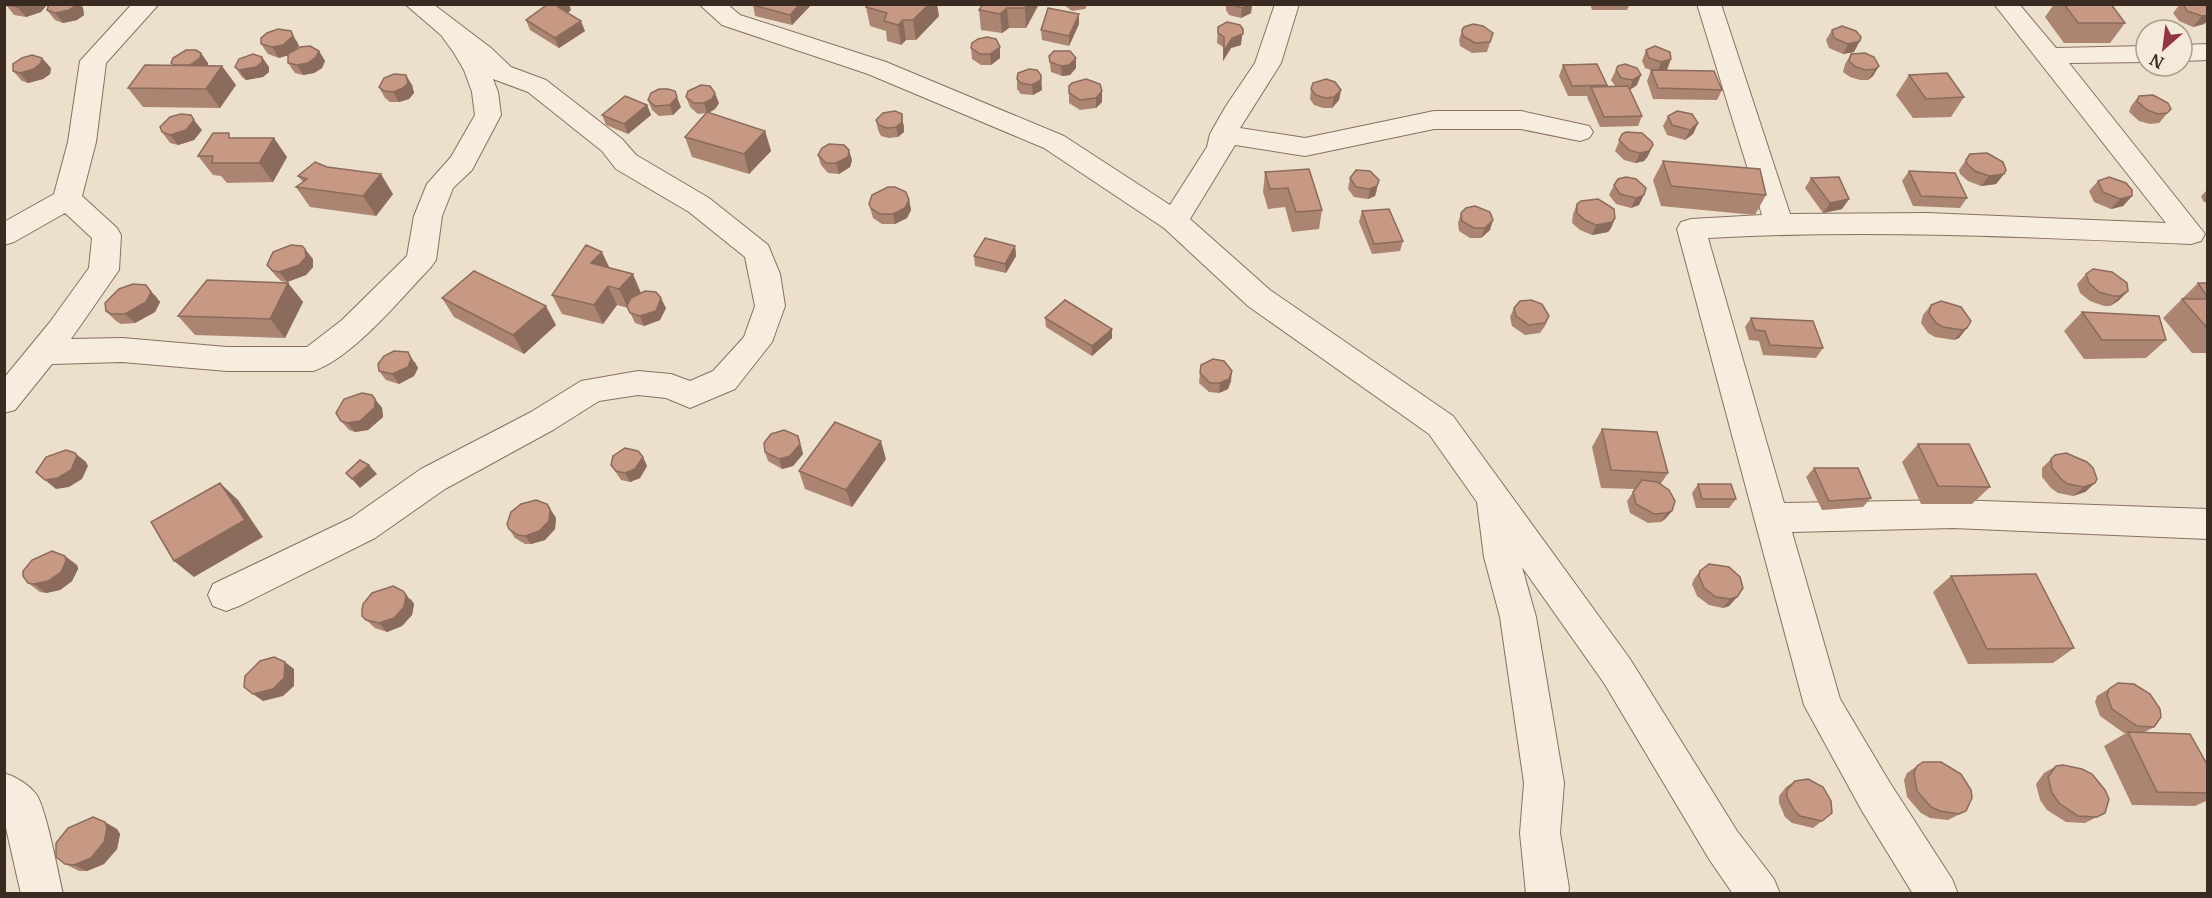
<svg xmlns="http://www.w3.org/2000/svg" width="2212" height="898" font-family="Merriweather,serif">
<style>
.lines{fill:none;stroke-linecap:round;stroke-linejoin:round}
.minor-casing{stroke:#887160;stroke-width:2}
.minor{fill:#f7edde;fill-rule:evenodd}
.wall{fill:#ab8472}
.shaded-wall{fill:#8b6b5c}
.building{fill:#c79984;stroke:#8b6b5c;stroke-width:1.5}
</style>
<rect width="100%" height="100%" fill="#ecdfcb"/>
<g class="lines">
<g class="minor-casing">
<path id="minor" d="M132 4H159L106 63 96 142 82 196 117 228 121 235 119 270 71 339 122 338 227 347H307L342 320 407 256 414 216 427 184 451 157 475 115 472 92 464 70 454 53 441 35 405 4H433L491 48 511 67 546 80 622 139 636 155 709 198 768 245 780 274 785 306 772 342 735 389 690 408 666 398 638 395 599 401 553 430 445 489 375 538 239 606 226 611 213 606 208 595 213 584 351 518 421 469 531 412 581 381 638 371 671 374 690 381 713 371 744 337 755 306 745 257 689 212 616 169 602 151 528 92 493 79 498 92 501 115 472 170 453 188 442 216 436 260 431 267C402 297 352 359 313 371H227L122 362 52 364 15 410 4 413V378L50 322 89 268 92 238 65 213 14 242 4 245V222L54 194 68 142 80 61Z
M699 4H727L740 15 886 62 1064 136 1170 205 1207 147 1210 134 1226 106 1255 63 1275 4H1299L1281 63 1240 128 1305 138 1434 111H1521L1589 126 1593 132 1589 138 1580 141 1521 129H1434L1305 156 1235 145 1190 219 1270 290 1453 416 1630 659 1737 831 1774 879 1780 894H1733L1709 859 1604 683 1522 567 1536 617 1564 783 1560 833 1569 888 1568 894H1526L1520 833 1524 783 1500 617 1484 557 1477 502 1429 434 1248 306 1164 228 1044 148 868 74 722 25Z
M1697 4H1721L1790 214 1927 213 2166 223 1994 4H2019L2056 48 2146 46V62L2069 63 2205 234 2201 241 2191 244C2030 237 1869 229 1708 238L1784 503 1953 500 2208 509V539L1953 528 1792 532 1840 699 1890 783 1952 879 1958 894H1913L1862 811 1804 705 1677 229 1681 222 1691 219 1762 215Z
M2208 44V60L2182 61V45Z
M4 773C16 777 28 784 36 794 46 807 58 873 63 894H21L4 819Z"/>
</g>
<use href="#minor" class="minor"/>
</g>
<path class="wall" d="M4 4H45L46 6 41 12 26 17 14 15 7 6 4 8Z
M49 4H80L83 8 84 15 77 20 63 23 55 20 47 10Z
M753 4H811V5L792 25 755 16 753 5Z
M1039 4 1026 28H1009L1002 33 981 30 979 10Z
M1063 4H1088L1085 9 1072 11Z
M1226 4H1252L1251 13 1241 18 1229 15 1226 10Z
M1590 4H1630L1627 10H1592Z
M2054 4H2111L2125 23 2110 43H2064L2045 17Z
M2180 4H2207L2208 20 2204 24 2193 27 2179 21 2173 13Z
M866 7 939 16 916 40H906L901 45 887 41 886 31 870 26Z
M571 10 568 13 585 31 559 48 530 30 526 20Z
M1079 24 1069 46 1042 40 1041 30Z
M1842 26 1854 52 1843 54 1829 48 1826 40 1832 30Z
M1218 27 1241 45 1231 48 1223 61V47L1217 43Z
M1462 30 1493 33 1487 52 1472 53 1460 46 1459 40Z
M297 41 299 46 295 50 319 51 325 61 322 68 314 73 303 75 295 73 288 63V55L279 58 268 54 261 44Z
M1655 46 1667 70 1663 71 1722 90 1717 100 1653 99 1647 81 1651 70 1645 68 1642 61 1646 50Z
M1000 47V58L991 65H981L972 59 971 48Z
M1851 54 1879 66 1873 76 1868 80H1860L1850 77 1843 72 1845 64Z
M1049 56 1076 58V68L1070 75 1062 76 1051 72Z
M171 63H208V66L236 85 220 108 143 107 128 88 173 65Z
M1625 64 1637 85 1630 90 1642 116 1638 126 1600 127 1587 97 1588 96H1568L1559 76 1563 65 1607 85 1606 87H1616L1611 80 1616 70Z
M235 67H269V72L263 77 246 80 242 77Z
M51 68 50 74 43 79 28 83 22 81 13 71Z
M1018 73 1042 90 1033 95 1021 94 1017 89V79Z
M1909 75 1964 97 1951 117 1913 118 1896 95Z
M1072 83 1102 102 1096 108 1080 110 1069 103V86Z
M412 85 414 93 409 99 399 102H390L385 98 379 87Z
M1311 89 1341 90 1339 100 1332 108H1323L1314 105 1310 99Z
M2139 96 2171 109 2159 123 2150 124 2139 121 2129 112 2131 106Z
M686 97 719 103 715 109 709 113 765 131 771 151 749 174 692 157 685 137 706 113 698 114 690 107Z
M648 100 681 107 673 115 659 116 652 110Z
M647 105 651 115 628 134 606 125 602 115Z
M1668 116 1698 123 1693 134 1685 140 1667 135 1663 126Z
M876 120 904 124V132L898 137 889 138 881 136 878 130Z
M202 130 194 140 178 145 170 143 162 132Z
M1622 134 1648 156 1644 161 1635 163 1624 160 1615 151Z
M1970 154 2004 174 1996 184 1981 186 1968 181 1960 174 1959 170Z
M818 155 852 160 850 167 839 174 828 173 821 165Z
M198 156 287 157 273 182 227 183 221 176 213 175Z
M1663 161 1766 195 1755 215 1661 206 1653 180Z
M1909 171 1967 198 1960 208 1913 206 1902 181Z
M1265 172 1322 210 1319 229 1292 232 1285 207 1268 209 1263 192Z
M298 176 393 194 376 216 310 207 296 187 303 182Z
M1626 177 1639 205 1631 208 1616 204 1609 195 1614 185Z
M1350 178 1377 190 1375 196 1368 199 1354 197 1348 189Z
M1811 178 1849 199 1842 209 1823 213 1805 188Z
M2098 181 2132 196 2123 206 2111 209 2094 202 2089 191Z
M2208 189V204L2203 201 2201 196Z
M909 200 911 210 907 218 895 224H882L873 218 869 204Z
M1577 204 1615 218 1611 228 1608 232 1592 235 1580 230 1572 223 1573 214Z
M1362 211 1403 241 1400 251 1372 254 1359 222Z
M1461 213 1490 230 1481 238H1470L1459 231 1458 223Z
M1015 246 1016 256 1006 273 975 266 974 256Z
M313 259V267L306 275 287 282 281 281 275 275 267 265Z
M609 267 641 293 666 308 660 320 644 326 635 323 628 308 617 305 603 324 562 314 552 295Z
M2086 274 2128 291 2118 301 2110 306H2104L2090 301 2080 293 2077 284Z
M288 283 303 302 285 338 195 335 178 316Z
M2198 283H2208V353H2192L2163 318Z
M155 295 160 302 155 312 135 323 121 324 116 321 106 311Z
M442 298 556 325 524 354 454 317Z
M1931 305 1971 321 1959 338 1954 340 1935 337 1928 333 1921 323 1923 315Z
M1514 308 1549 316 1545 326 1540 333 1525 335 1512 326 1510 317Z
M2082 312 2166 340 2146 358 2084 359 2064 331Z
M1045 318 1112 338 1092 356 1046 327Z
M1751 318 1823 348 1816 358 1763 355 1759 341 1749 340 1745 327Z
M415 362 418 368 414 376 399 384 386 380 379 371Z
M1200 373 1231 381 1228 389 1219 393 1209 392 1199 383Z
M380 405 382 408 383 417 368 430 355 432 349 430 341 421Z
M1602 429 1668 473 1660 485 1672 511 1665 519 1661 522 1648 523 1630 513 1627 501 1635 489 1601 488 1592 447Z
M1918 444 1990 487 1972 504H1921L1902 462Z
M801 445 803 454 793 466 782 469 768 461 765 452Z
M2055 455 2095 483 2085 492 2073 496 2058 493 2051 488 2042 477V468Z
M643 457 647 466 640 478 630 482 621 480 611 465Z
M886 459 852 507 805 489 799 471Z
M1814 468 1871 498 1863 507 1822 510 1806 477Z
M1698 484 1736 499 1729 508H1696L1692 493Z
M547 504 556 518 555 529 545 540 531 544H525L515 538 509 529Z
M77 565 78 569 72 581 60 590 46 593 40 592 28 583Z
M1700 571 1737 597 1729 606 1723 608 1709 605 1697 596 1692 584 1694 579Z
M1951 576 2074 648 2053 663 1968 664 1933 592Z
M411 599 414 604 412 615 402 626 387 632 375 628 362 616Z
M2118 683 2154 727 2143 733 2208 766V800L2195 806 2132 805 2104 746 2126 733H2124L2100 716 2095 702 2097 696Z
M1923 762 1966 811 1948 820 1930 818 1921 813 1907 797 1904 780 1907 773Z
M2056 766 2105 813 2085 823 2066 822 2047 810 2040 800 2036 784 2044 773Z
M1795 781 1822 821 1813 828 1792 823 1785 817 1779 803V796L1786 787Z
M117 829 120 834 117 849 104 864 87 871H79L65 864Z"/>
<path class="shaded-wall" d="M23 4H45L46 6 41 12 26 17 17 7Z
M76 4H80L83 8 84 15 77 20 63 23 55 13Z
M562 4H569L571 10 562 17 558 7Z
M800 4 811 5 792 25 790 15Z
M929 4H937L939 16 916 40 913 20Z
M1027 4H1039L1026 28 1025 8Z
M1249 4H1252L1251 13 1241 18 1242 8Z
M1007 8 1009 28 1002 33 1000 14Z
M1079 14V24L1069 46V36Z
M2208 15V20L2204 24 2193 27 2202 16Z
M903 20 906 40 901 45 898 25Z
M581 21 585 31 559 48 555 38Z
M1243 29 1241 45 1231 48 1223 61 1224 51 1232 38Z
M291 31 299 46 289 55 279 58 272 47Z
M1860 41 1854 52 1843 54 1848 44Z
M1000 47V58L991 65 990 54Z
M319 51 325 61 322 68 314 73 303 75 297 65Z
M201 53 208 63 207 68 190 65Z
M262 57 269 67V72L263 77 246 80 239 70Z
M42 58 51 68 50 74 43 79 28 83 20 73Z
M1076 58V68L1070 75 1062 76 1061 66Z
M1671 59 1667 70 1657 73 1661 62Z
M222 66 236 85 220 108 206 89Z
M1879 66 1873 76 1868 80 1875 69Z
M406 75 412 85 414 93 409 99 399 102 393 92Z
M1041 75 1042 90 1033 95 1032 85Z
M1641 75 1637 85 1629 90 1633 80Z
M1341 90 1339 100 1332 108 1334 97Z
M1102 91V102L1096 108V98Z
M715 93 719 103 715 109 707 113 704 103Z
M677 97 681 107 673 115 670 105Z
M647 105 651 115 628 134 624 124Z
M902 114 904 132 898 137 896 127Z
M194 120 202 130 194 140 178 145 170 135Z
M1698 123 1693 134 1685 140 1690 130Z
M765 131 771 151 749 174 744 154Z
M274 138 287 157 273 182 259 163Z
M1653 145 1648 156 1644 161 1635 163 1640 153Z
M849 150 852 160 850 167 839 174 836 163Z
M381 174 393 194 376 216 363 196Z
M2004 174 1996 184 1981 186 1989 176Z
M1379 180 1375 196 1368 199 1370 189Z
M1644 195 1639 205 1631 208 1636 198Z
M2132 196 2123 206 2111 209 2120 199Z
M1849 199 1842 209 1823 213 1830 203Z
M909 200 911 210 907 218 895 224 893 214Z
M1615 218 1611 228 1608 232 1592 235 1596 225Z
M1493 220 1490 230 1481 238 1485 228Z
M1015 246 1016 256 1006 273 1005 264Z
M305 249 313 259V267L306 275 287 282 279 272Z
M602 252 611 271 591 263Z
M633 274 641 293 628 308 619 289Z
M288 283 303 302 285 338 270 319Z
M146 285 160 302 155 312 135 323 125 314Z
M608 286 617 305 603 324 594 305Z
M2128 291 2118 301 2110 306 2120 296Z
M661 298 666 308 660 320 644 326 640 316Z
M546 306 556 325 524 354 513 335Z
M1967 328 1959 338 1954 340 1963 330Z
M1112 329V338L1092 356V346Z
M408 352 418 368 414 376 399 384 392 374Z
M1232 371 1231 381 1228 389 1219 393 1220 383Z
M372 395 382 408 383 417 368 430 355 432 347 423Z
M798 436 803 454 793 466 782 469 779 459Z
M881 441 886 459 852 507 846 490Z
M75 453 86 462 88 466 82 479 69 487 56 489 45 480Z
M643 457 647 466 640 478 630 482 625 473Z
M369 465 377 474 360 488 352 479Z
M220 483 238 500 263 537 194 577 174 561Z
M2095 483 2085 492 2073 496 2084 487Z
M550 509 556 518 555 529 545 540 531 544 525 536Z
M1672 511 1665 519 1661 522 1667 513Z
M65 556 77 565 78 569 72 581 60 590 46 593 34 584Z
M403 591 414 604 412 615 402 626 387 632 379 623Z
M1737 597 1729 606 1723 608 1730 599Z
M285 662 294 669V686L283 696 263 701 253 694Z
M105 822 117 829 120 834 117 849 104 864 87 871 74 865Z"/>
<path class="building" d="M6 4H23L17 7Z
M49 4H76V5L69 10 55 13 47 10Z
M548 4H562L558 7 581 21 555 38 526 20Z
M753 4H800L790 15 753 5Z
M868 4H929L913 20H903L898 25 884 21 887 13 866 7Z
M983 4H1027L1025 8H1007L1000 14 979 10Z
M1230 4H1249L1242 8Z
M2064 4H2111L2125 23H2078Z
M2183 4H2207L2208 15 2202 16 2187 11Z
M1048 8 1079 14 1069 36 1041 30Z
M1227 22 1240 25 1243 29V34L1232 38 1224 51V37L1218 33V27Z
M1473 24 1483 26 1493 33 1490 42 1475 43 1463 36 1462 30 1464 27Z
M1842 26 1856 31 1861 37 1860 41 1848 44 1834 38 1832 30Z
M278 29 291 31 293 36 283 45 272 47 261 44V38L267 33Z
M987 37 996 39 1000 47 990 54H980L971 48 972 43 978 39Z
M310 46 319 51 316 57 308 63 297 65 288 63V54L300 47Z
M1655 46 1670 52 1671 59 1661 62 1649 58 1646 50Z
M186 50H196L201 53 200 58 190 65H174L171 63 173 58Z
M1054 51H1070L1076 58 1069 65 1061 66 1050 62 1049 56Z
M1865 53 1874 57 1879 66 1875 69 1866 70 1856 67 1849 61 1851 54Z
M253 54 262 57V62L256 67 239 70 235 67 239 59Z
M32 55 42 58 41 63 34 69 20 73 13 71V64L22 58Z
M1597 64 1607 85 1572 86 1563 65Z
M1625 64 1637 68 1641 75 1633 80 1621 78 1616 70 1618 66Z
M145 65 222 66 206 89 128 88Z
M1029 69 1037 70 1041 75V80L1032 85 1021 83 1017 79 1018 73Z
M1651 70 1714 71 1722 90 1658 88Z
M1947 73 1964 97 1926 99 1909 75Z
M394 74 406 75 408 83 403 88 393 92 384 91 379 87 384 78Z
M1086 79 1100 84 1102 91 1096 98 1080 100 1069 93V86L1072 83Z
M1326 79 1335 82 1341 90 1334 97 1325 98 1316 95 1311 89 1313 83Z
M701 85 710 86 715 93 712 99 704 103H694L686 97 688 91Z
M1628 86 1642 116 1604 117 1591 87Z
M659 89H668L675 91 677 97 670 105 655 106 648 100 651 93Z
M2153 95 2168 103 2171 109 2167 113 2158 114 2147 110 2137 101 2139 96Z
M625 96 647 105 624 124 602 115Z
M895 111 902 114V122L896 127 887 128 879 125 876 120 883 113Z
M1677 111 1692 114 1698 123 1690 130 1672 125 1668 116Z
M707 112 765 131 744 154 685 137Z
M181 114 191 115 194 120 186 130 170 135 162 132 160 127 170 117Z
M1626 132 1642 133 1652 142 1653 145 1649 151 1640 153 1629 150 1619 140 1622 134Z
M213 133H229V138H274L259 163H212L213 156H198Z
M829 144 844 145 849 150 848 157 836 163H826L818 155 822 148Z
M1987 153 2003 162 2006 170 2004 174 1989 176 1975 171 1967 164 1966 160 1970 154Z
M1663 161 1760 169 1766 195 1671 186Z
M315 162 327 167 381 174 363 196 296 187 307 179 298 176Z
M1309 169 1322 210 1296 212 1288 188 1270 189 1265 172Z
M1356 170 1370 171 1379 180 1377 186 1370 189 1356 187 1350 178Z
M1909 171 1955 173 1967 198 1921 196Z
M1626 177 1636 179 1646 188 1644 195 1636 198 1620 194 1614 185 1618 179Z
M1839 177 1849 199 1830 203 1811 178Z
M2109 177 2126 183 2132 190V196L2120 199 2103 192 2098 181Z
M888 187H895L906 192 909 200 905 208 893 214H880L871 208 869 204 872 195Z
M1598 199 1614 209 1615 218 1612 222 1596 225 1585 220 1577 213V204L1581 201Z
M1475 206 1490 212 1493 220 1485 228H1474L1462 221 1461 213 1466 208Z
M1389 209 1403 241 1374 244 1362 211Z
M985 238 1015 246 1005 264 974 256Z
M291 245 302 246 305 249 306 257 299 265 279 272 273 271 267 265 273 252Z
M586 245 602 252 591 263 633 274 619 289 608 286 594 305 552 295Z
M2093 269 2112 272 2127 283 2128 291 2120 296H2113L2099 292 2089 283 2086 274Z
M474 271 546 306 513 335 442 298Z
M207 280 288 283 270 319 178 316Z
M2198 283H2208V298Z
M133 284 146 285 151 292 146 302 125 314H111L106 311 105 303 119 289Z
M645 291 656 292 661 298 656 311 640 316 630 313 627 306 631 298Z
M2182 299H2208V329Z
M1065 300 1112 329 1092 346 1045 318Z
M1531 300 1542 304 1549 316 1545 323 1529 325 1516 316 1514 308 1520 301Z
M1941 301 1961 307 1971 321 1967 328 1963 330 1943 327 1936 323 1929 313 1931 305Z
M2082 312 2159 316 2166 340H2102Z
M1751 318 1813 321 1823 348 1770 345 1765 331 1755 330Z
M394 351 408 352 411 359 408 367 392 374 379 371 378 364 384 356Z
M1213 359 1224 361 1232 371 1229 379 1220 383H1210L1200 373 1201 365Z
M362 393 372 395 375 399V407L360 421 347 423 341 421 336 413 344 399Z
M835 422 881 441 846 490 799 471Z
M1602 429 1657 432 1668 473 1611 470Z
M784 430 798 436 800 444 790 456 779 459 765 452 764 443 771 434Z
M1918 444H1969L1990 487 1938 486Z
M625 448 638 451 643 457 635 469 625 473 616 471 611 465 613 456Z
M66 450 75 453 77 456 71 470 58 478 45 480 36 472 46 457Z
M2066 453 2087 462 2093 468 2097 479 2095 483 2084 487 2068 484 2061 479 2052 468 2051 459 2055 455Z
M360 460 369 465 352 479 346 473Z
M1814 468H1858L1871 498 1829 501Z
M1642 480 1657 482 1669 490 1675 501 1672 511 1667 513 1654 514 1636 504 1633 492Z
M220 483 245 520 174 561 151 522Z
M1698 484H1731L1736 499H1702Z
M536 500 547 504 550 509 549 521 539 531 525 536 518 535 509 529 507 524 511 512 521 504Z
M52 551 65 556 66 561 61 572 48 581 34 584 28 583 23 576V571L32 560Z
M1709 564 1729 567 1740 577 1743 588 1737 597 1730 599 1716 597 1704 588 1699 576 1700 571Z
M2036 574 2074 648 1987 649 1951 576Z
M393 586 403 591 406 595 404 607 394 618 379 623 366 620 362 616V610L363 604 372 593Z
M274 657 285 662 284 678 273 689 253 694 244 687 245 676 260 661Z
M2118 683 2134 684 2150 694 2160 709 2161 717 2154 727 2137 726 2112 709 2107 695 2109 689Z
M2128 732 2190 734 2208 766V793L2157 792Z
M1923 762H1941L1961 774 1971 790 1972 798 1966 811 1959 814 1940 811 1931 807 1917 791 1914 773 1917 766Z
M2063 765 2082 769 2092 774 2105 790 2109 799 2105 813 2097 817 2078 816 2059 803 2052 793 2048 777 2056 766Z
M1808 779 1823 787 1831 801 1832 813 1822 821 1800 816 1794 810 1787 797V790L1795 781Z
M93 817 105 822 107 828 104 842 91 858 74 865 65 864 56 857V843L68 828Z"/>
<rect width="2212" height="898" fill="none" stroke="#3a2b22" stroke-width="12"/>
<g transform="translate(2164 48) rotate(208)"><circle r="28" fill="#f4eada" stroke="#aa9e90" stroke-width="1.5"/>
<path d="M0-4.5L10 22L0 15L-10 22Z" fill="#93343f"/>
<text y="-9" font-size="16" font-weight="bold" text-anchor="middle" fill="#3a2b22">N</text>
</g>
</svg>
